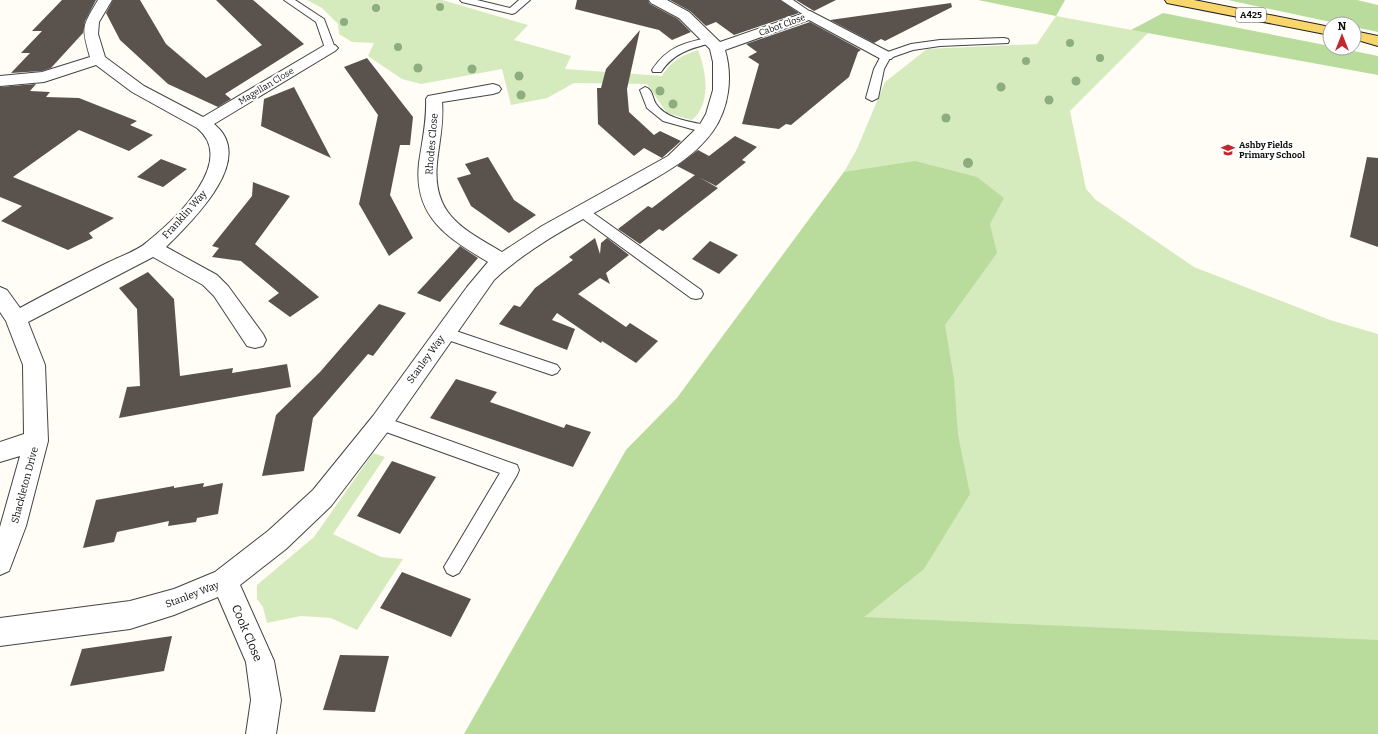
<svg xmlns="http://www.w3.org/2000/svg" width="1378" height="734" font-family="Bitter,serif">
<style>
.green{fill:#d5ebbd}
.forest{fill:#b9dc9c}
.building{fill:#5a524d}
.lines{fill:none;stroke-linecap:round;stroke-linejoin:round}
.lane-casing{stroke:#444;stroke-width:2}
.street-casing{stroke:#444;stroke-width:2}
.primary-casing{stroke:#222;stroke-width:2}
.lane{fill:#fff;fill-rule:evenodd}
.street{fill:#fff;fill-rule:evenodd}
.primary{fill:#f9d66b;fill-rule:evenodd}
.tree{fill:#8dad7f}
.labels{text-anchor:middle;stroke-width:4;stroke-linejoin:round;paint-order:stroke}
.shield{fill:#fff;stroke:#585858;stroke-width:1}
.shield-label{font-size:9px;font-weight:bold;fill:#111}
.far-street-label{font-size:9px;fill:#111;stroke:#fff}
.far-poi-label{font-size:9px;font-weight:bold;fill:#111;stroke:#fff;text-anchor:start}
.street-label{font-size:10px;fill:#111;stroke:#fff}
.near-street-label{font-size:12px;fill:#111;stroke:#fff}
</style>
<rect width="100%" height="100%" fill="#fffdf5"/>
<path class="green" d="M307 0H442L528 25 514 40 571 56 565 69 662 76C671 61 682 55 698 50 706 71 712 103 692 120L667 113 647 84 574 83 547 98 511 105 502 69 421 84 402 79 368 56 374 43 352 42 339 34 338 24 322 8Z
M1056 16 1148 33 1070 111 1086 189 1096 200 1194 267 1330 320 1378 334V734H762L626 450 677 398 844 172 857 149 885 82 927 49 1037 44Z
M373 453 385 457 333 534 381 557 403 559 357 630 331 618 301 616 267 623 263 607 257 599V585L314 537Z"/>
<path class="forest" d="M978 0H1065L1056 16Z
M1228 0H1357L1378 5V32L1354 27V24H1340Z
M1163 13 1330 46V48H1339L1378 56V75L1131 30Z
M915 161 977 177 1004 198 990 224 997 253 945 325 954 379 958 435 970 494 924 569 864 617 1378 640V734H464L626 450 677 398 844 172Z"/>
<path class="building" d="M62 0H96L85 21 83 33 51 68 42 71 11 73 30 53H21L42 31H32Z
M113 0H140L166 44 206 78 262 45 216 0H253L304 44 225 94 231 99 218 107 168 84 120 40 106 13Z
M577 0H648L650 4 678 19 691 32 672 40 659 30 575 9Z
M670 0H780L799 13 734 35 716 22 706 26 690 11Z
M796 0H836L814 11Z
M951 3 952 7 885 41 881 39 874 43 830 20Z
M810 22 861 50 858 52 849 77 791 125 786 124 779 129 742 124 759 64 748 57 757 52 746 44Z
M640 30 627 89 629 112 654 135 660 131 681 141 662 158 644 148 634 156 598 124 597 88H601L606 69Z
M367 58 413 117 410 145H400L390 195 413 238 389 256 359 204 378 115 344 67Z
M36 84 30 91 50 92 46 97 79 98 137 121 130 125 153 135 129 151 79 130 13 177 114 218 89 233 93 238 68 250 1 221 22 206 0 197V87Z
M294 87 331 158 261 126 264 99Z
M735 136 757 147 742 160 746 162 716 186 677 166 698 150 709 156Z
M488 157 514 200 536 215 509 233 471 206 457 178 471 174 465 164Z
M1367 157 1378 158V247L1350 237Z
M161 159 187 169 163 187 137 177Z
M695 175 718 188 663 231 659 229 640 244 618 229 648 206 652 208Z
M253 182 290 196 255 244 319 297 290 317 268 301 279 293 241 261 212 257 219 248 212 246 252 196Z
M595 238 600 254 601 243 607 238 629 255 606 273 610 284 600 278 578 294 626 327 630 323 658 341 636 363 602 341 601 343 557 313 552 320 575 329 567 350 499 324 514 305 520 307 535 288 573 260 569 257Z
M710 241 738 255 719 274 692 259Z
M460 246 478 258 440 302 417 293Z
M148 272 174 299 180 376 233 368 232 373 287 364 291 387 119 418 127 387 140 386 137 309 119 288Z
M379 304 406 313 373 356 368 354 313 418 304 471 262 476 276 415 320 372Z
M456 379 497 392 490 402 564 428 566 424 591 432 573 467 430 418Z
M392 461 436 477 400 534 357 516Z
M204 483 203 487 223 483 218 514 197 518 196 522 168 526 169 521 117 532 114 542 83 548 96 500 174 486V488Z
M402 572 471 599 451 637 380 608Z
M172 636 164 671 70 686 82 649Z
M340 655 389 656 375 712 323 710Z"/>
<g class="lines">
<g class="lane-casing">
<path id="lane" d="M284 0H295L324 19 335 48 334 50 330 51 325 48 316 22Z
M460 0H477L510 8 519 0H530L515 13 512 14 462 2Z
M781 0H793L815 15 810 18 807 17Z
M711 37 715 38 716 40 715 42C692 48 674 52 661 72H653L652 70C668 46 684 43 711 37Z
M1004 38 1008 39 1009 41 1008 43 940 46 913 50 890 58 884 69 878 98 872 101 866 98 874 69 882 54 911 44 940 40Z
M645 87C653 89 652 98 656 104 667 120 693 122 710 126L712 129 706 133 663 121 647 108 640 90Z
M584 209 589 210 701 290 703 294 701 298 696 299 691 298 579 216 578 213 579 210Z
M444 327 557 365 560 369 557 373 552 375 439 337 437 333 439 329Z
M381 416 517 465 519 470 517 475 459 573 453 576 447 573 444 567 500 473 375 428 373 423 375 418Z"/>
</g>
<g class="street-casing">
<path id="street" d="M98 0H112L99 22 98 34 105 57 144 86 203 117 325 45H335L338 48 335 51 214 124C258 159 191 222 166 247L217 275 228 286 263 334 266 340 263 346 255 348 247 346 214 296 203 285 153 257 28 322 45 365 48 441 26 526 9 571 0 575V527L20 456 0 462V442L24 434 23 365 6 321 0 312V287L7 290 20 308C49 292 79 277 109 262 121 256 137 251 147 242 175 220 238 161 197 128L132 92 96 65 44 82 0 86V76L42 72 90 57C81 26 82 27 98 0Z
M649 0H667L689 12 720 42 810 11 891 53 894 56 891 59H881L809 20 725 50C733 77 729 108 713 131 694 158 664 173 637 189 589 217 534 242 494 280L389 430 331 506 286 549 240 585 274 661 281 700 276 734H246L251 700 246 662 218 597 174 615 130 629 0 646V618L130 601 174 589 215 572 268 531 313 490 373 416 467 287 488 262C448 238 413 217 419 163 422 142 427 121 426 99L428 96 493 84 499 86 501 89 499 92 493 94 442 102C444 123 439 143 437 163 432 215 463 229 502 252L542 226 668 156 699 126 706 114 713 90V62L710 49 679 18 651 3Z"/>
</g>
<g class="primary-casing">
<path id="primary" d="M1165 0H1194L1330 27V35L1172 4 1167 3Z
M1354 31 1378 36V46L1354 39Z"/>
</g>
<use href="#lane" class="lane"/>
<use href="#street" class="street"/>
<use href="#primary" class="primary"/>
</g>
<g class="tree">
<circle cx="440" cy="7" r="4"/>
<circle cx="376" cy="8" r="4"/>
<circle cx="344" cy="22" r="4"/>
<circle cx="1070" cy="43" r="4"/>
<circle cx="398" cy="47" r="4"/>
<circle cx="1100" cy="58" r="4"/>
<circle cx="1026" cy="61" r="4"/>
<circle cx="418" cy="68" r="4.5"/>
<circle cx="472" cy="69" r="4.5"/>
<circle cx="519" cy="76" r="4.5"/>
<circle cx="1076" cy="81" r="4.5"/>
<circle cx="1001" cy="87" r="4.5"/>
<circle cx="660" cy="91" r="4.5"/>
<circle cx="521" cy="95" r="4.5"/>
<circle cx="1049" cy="100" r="4.5"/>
<circle cx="673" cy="104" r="4.5"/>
<circle cx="946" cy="118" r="4.5"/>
<circle cx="968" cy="163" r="5"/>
</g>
<defs>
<g id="school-bare" transform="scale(1.08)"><path d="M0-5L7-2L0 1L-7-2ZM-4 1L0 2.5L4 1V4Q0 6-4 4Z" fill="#c4262e" stroke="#fff" stroke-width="2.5" paint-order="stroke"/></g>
</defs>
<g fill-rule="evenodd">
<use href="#school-bare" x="1228" y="150"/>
</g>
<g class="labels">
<rect class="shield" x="1236" y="8" width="30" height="14" rx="3"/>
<g class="shield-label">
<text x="1251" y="18">A425</text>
</g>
<g class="far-street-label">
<text transform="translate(782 25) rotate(-20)" y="3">Cabot Close</text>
<text transform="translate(266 86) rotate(-31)" y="3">Magellan Close</text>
</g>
<g class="far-poi-label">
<text x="1239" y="148">Ashby Fields<tspan x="1239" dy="10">Primary School</tspan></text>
</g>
<g class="street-label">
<text transform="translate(431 144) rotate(-85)" y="4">Rhodes Close</text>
<text transform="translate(184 214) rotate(-48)" y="4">Franklin Way</text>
<text transform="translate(425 359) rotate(-54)" y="4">Stanley Way</text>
<text transform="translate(24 485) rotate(-75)" y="4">Shackleton Drive</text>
<text transform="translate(192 594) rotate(-21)" y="4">Stanley Way</text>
</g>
<g class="near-street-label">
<text transform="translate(247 633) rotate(67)" y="4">Cook Close</text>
</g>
</g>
<g transform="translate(1342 36)"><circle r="19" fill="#ffffff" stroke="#a0a0a0"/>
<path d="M0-3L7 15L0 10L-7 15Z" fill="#c4262e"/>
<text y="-6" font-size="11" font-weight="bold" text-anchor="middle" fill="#111111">N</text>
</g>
</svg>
